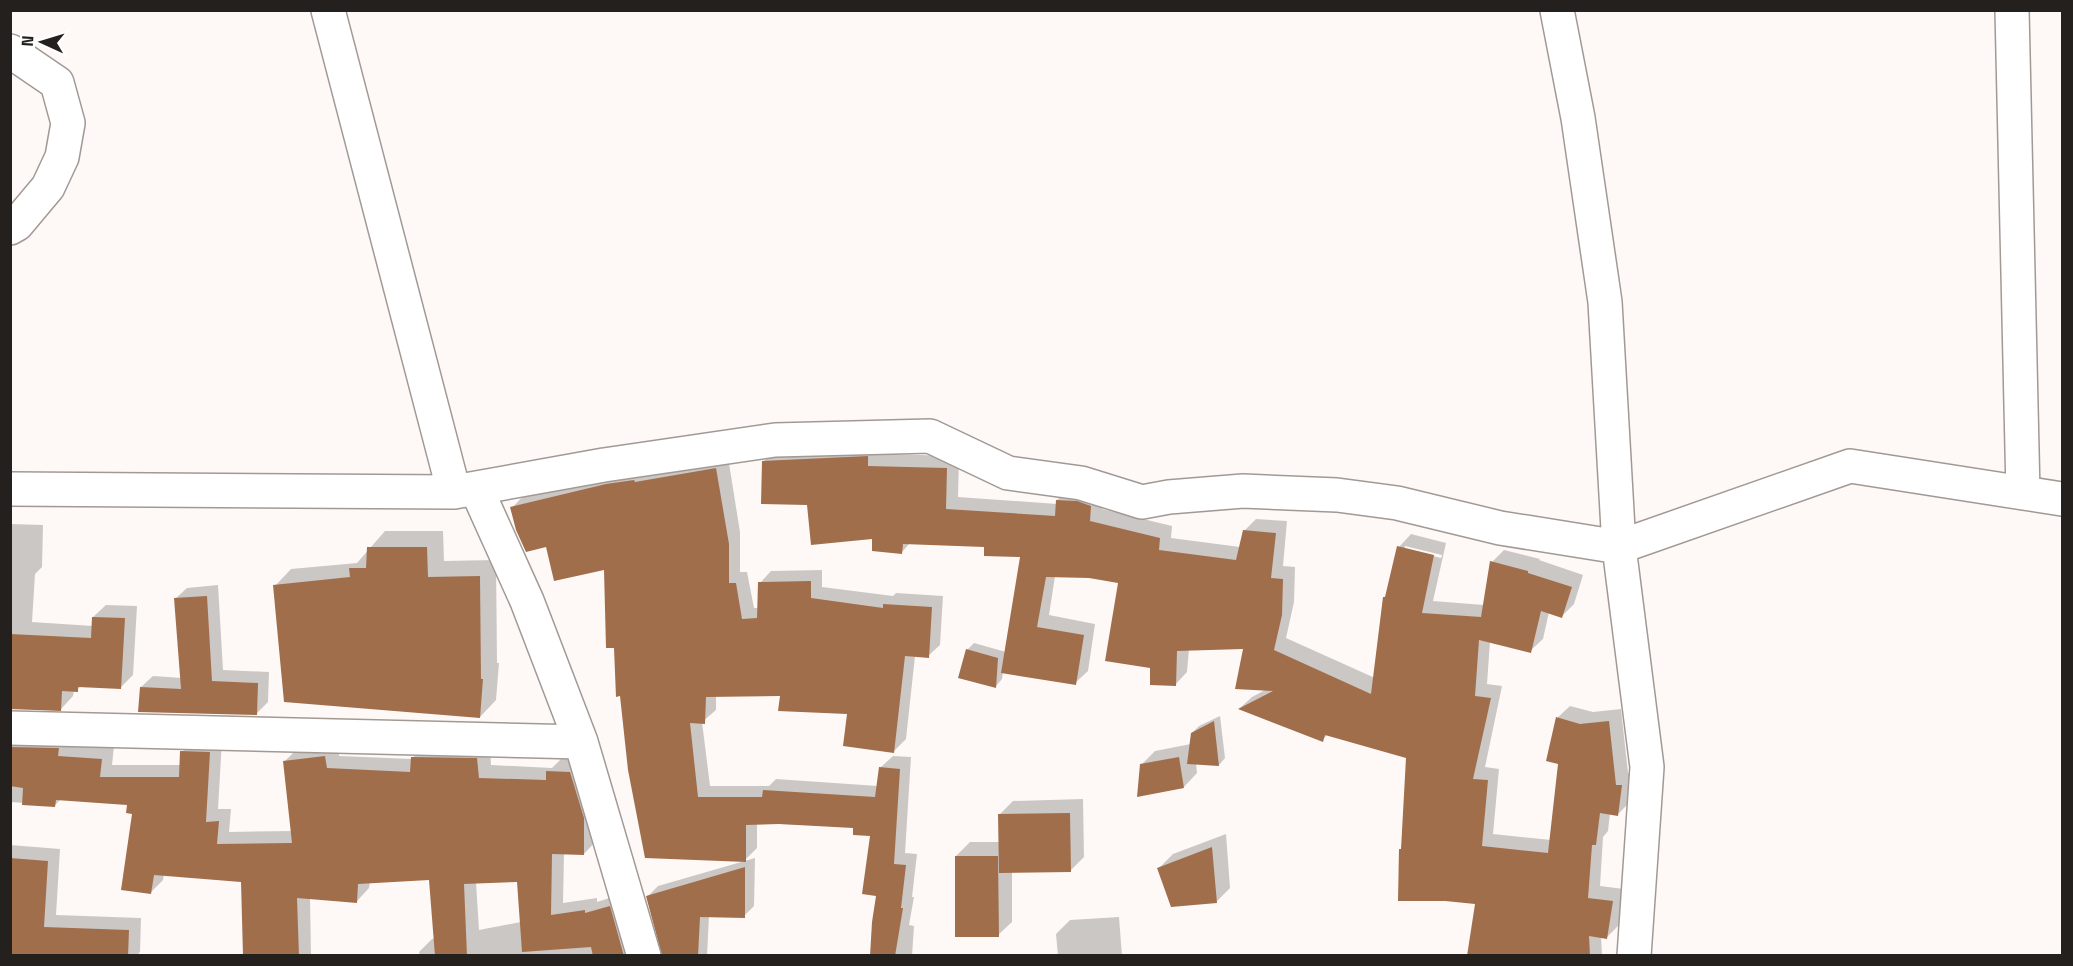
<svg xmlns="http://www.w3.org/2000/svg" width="2073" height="966" font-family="'Space Grotesk',sans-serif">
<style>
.shadow{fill:#0003;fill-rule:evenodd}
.building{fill:#a16e4c}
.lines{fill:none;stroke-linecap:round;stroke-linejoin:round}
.minor-casing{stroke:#a29994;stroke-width:36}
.minor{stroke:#fff;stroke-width:33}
</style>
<rect width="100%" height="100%" fill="#fef9f6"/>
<path class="shadow" d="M880 445V454L959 456 958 497 1057 504V500L1070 488 1102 494V509L1172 526 1171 538 1240 547 1244 531 1256 519 1287 521 1283 566 1295 567 1294 602 1286 638 1375 678 1384 598 1387 595 1399 547 1411 534 1446 543 1433 601 1484 605 1492 562 1504 550 1540 559 1539 560 1583 575 1574 604 1562 616 1549 612 1543 639 1530 651 1490 641 1487 684 1502 686 1485 767 1499 769 1493 834 1551 840 1560 763 1557 718 1570 706 1593 712 1621 709 1628 773H1633L1630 802 1618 814 1610 813 1608 831 1603 837 1600 886 1624 889 1619 925 1607 937 1601 936 1602 956H1469L1477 903 1402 848 1407 757 1328 734 1322 740 1240 708 1252 697 1267 689 1245 647 1189 649 1187 672 1175 685 1152 666 1120 582 1089 577 1055 576 1049 615 1095 624 1088 671 1075 683 1003 672 1002 679 996 686 967 650 974 643 1006 652 1022 556 986 545 910 543 902 552 809 504 764 461 776 449ZM1405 546 1442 555 1441 558 1405 549Z
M728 457 740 532V572H747L754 608H759L760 583 771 571 822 570V587L893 596 896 593 943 596 940 645 928 656H915L906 739 894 751 848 712 781 695 716 696V710L702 722 710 786H769L776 779 878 786 881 767 893 756 911 757 905 853 917 854 912 897H914L909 925 914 926 912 956H871L878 894 872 835 855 827 757 823V848L745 860 646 856 605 568 547 546 512 508 523 496Z
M10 524 43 525 42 567 35 574 32 622 93 626V617L106 605 137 606 133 675 120 688 82 685 77 690H74L73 696 61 709 10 708Z
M385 531H443L444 561 496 560 497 663H499L496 700 480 717 275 586 291 569 357 563Z
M218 585 223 670 269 672 268 702 256 714 141 687 153 676 182 678 175 599 187 588Z
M1220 716 1225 758 1219 765 1196 763 1197 773 1184 787 1141 765 1155 751 1191 744 1192 733 1199 726Z
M10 729 114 746 112 765H181L182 752 194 739 222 740 218 809H231L229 832 292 831 284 762 297 749 338 744 339 756 412 759 425 744 490 746 491 765 552 768 561 759 583 760 596 841 584 854 564 853 563 903 597 898V902L622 894 633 956H420L419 952 432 939 435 938 431 879 370 882 369 888 357 901 310 898 311 956H245L243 881 164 874 163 880 150 893 134 812 128 803 61 799 55 805 10 802ZM518 880 521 922 479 930 476 882Z
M1083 799 1084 857 1070 871 1012 872V922L998 935 956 856 970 842H1000L999 815 1013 801Z
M1226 834 1230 888 1216 902 1159 868 1173 854Z
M10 845 60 849 56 915 141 918 140 952 136 956H10Z
M755 858 754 906 744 916H709L707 956H664L648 896 658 886Z
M1119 917 1122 956H1058L1056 934 1070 920Z"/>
<path class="building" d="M868 456V466L947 468 946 509 1055 516 1056 500 1077 501 1091 506 1090 521 1160 538 1159 550 1236 560 1243 530 1276 533 1271 578 1283 579 1282 615 1274 650 1371 694 1383 597H1385L1397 546 1434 555 1422 613 1481 617 1490 561 1528 571V573L1572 587 1562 618 1541 611 1531 653 1479 640 1475 696 1491 698 1473 779 1488 780 1482 846 1548 853 1558 764 1546 761 1556 717 1580 724 1609 721 1616 785H1622L1618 816 1600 813 1596 845H1592L1588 898 1613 901 1607 939 1589 936 1590 956H1467L1475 904 1445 901H1398L1399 849H1401L1406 758 1325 735 1323 742 1238 709 1273 691 1235 689 1243 649 1177 651 1176 686 1150 685V668L1105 661 1118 583 1089 578 1046 577 1037 627 1084 635 1076 685 1001 673 1020 557 984 556V547L903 544 902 554 872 551V539L811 545 807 505 761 504 762 461Z
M716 468 729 544V583H736L742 619 757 618 758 582 811 581V598L883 608V604L932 607 929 658 905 656 894 753 843 746 847 714 778 711 780 696 706 697 705 724 690 723 698 797H762L763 790 875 797 879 767 900 769 894 864 906 865 901 908H903L895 956H870L872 922 876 896 862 894 870 836 853 835V828L779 824 746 825V862L645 858 628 770 620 696 616 697 614 648H606L604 570 554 581 546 547 526 552 516 530 510 507 606 484 634 480 635 482Z
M367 547H427L428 577 480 576 481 679H483L480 718 284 702 273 585 350 577 349 568H366Z
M207 596 212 681 258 683 257 715 138 712 140 687 181 689 174 598Z
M92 617 125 618 121 689 78 687V692L62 691 61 711 10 709V634L91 638Z
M966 649 998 658 996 688 958 678Z
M1214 721 1219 766 1187 764 1191 733Z
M10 747 59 748 58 756 102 759 100 777H179L180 751 210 752 206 822 219 821 217 844 292 843 283 761 325 756 327 768 410 772 411 757 477 758 479 778 546 780V771L570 772 584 818V855L552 854 551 915 585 910V913L610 906 624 956H593L591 947 522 952 517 882 464 884 467 956H435L429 880 358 884 357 903 297 898 299 956H243L241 882 154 875 151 894 121 890 132 814 126 813 127 805 56 800 55 807 22 805 23 788 10 786Z
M1179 757 1184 788 1137 797 1140 764Z
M1070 813 1071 872 999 873 998 814Z
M1212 847 1217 903 1171 907 1157 868Z
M955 856H998L999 937H955Z
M10 858 48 861 44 927 129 930 128 956H10Z
M745 867V918L700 917 698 956H662L646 896Z"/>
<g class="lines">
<g class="minor-casing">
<path id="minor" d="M328 10 454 492
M1557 10 1578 118 1605 302 1619 547 1647 767 1634 956
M2012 10 2023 493
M10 51 57 83 68 123 62 157 48 187 17 224 10 228
M476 488 527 601 581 742 644 956
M10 489 454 492 604 465 775 440 930 436 1008 473 1081 483 1142 502 1169 497 1243 491 1337 495 1397 503 1500 528 1619 547 1850 466 2062 499
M10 728 581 742"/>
</g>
<use href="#minor" class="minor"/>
</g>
<rect width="2073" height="966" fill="none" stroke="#23201e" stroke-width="24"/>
<g transform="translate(42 42) rotate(274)" stroke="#ffffff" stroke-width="4.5" paint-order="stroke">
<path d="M0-4.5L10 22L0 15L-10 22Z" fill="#23201e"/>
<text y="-9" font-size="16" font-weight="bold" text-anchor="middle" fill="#23201e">N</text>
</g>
</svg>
